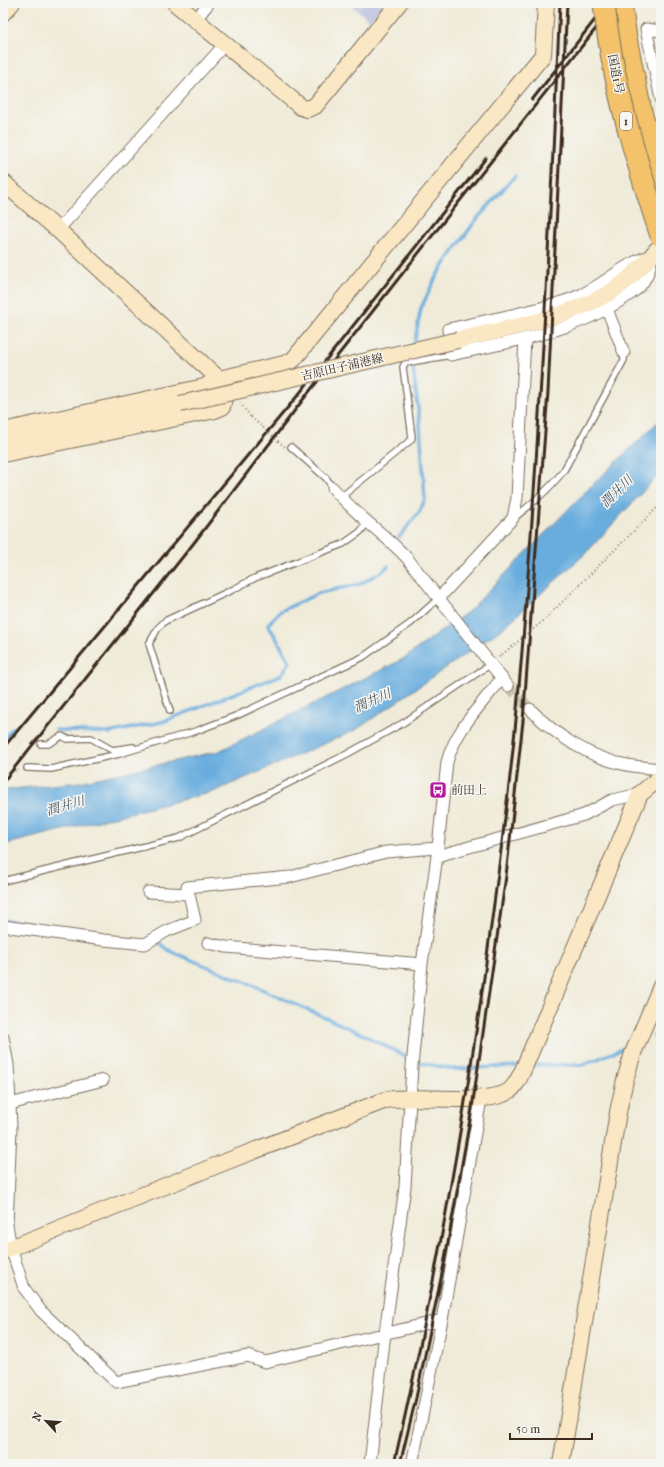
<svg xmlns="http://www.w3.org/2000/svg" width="664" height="1467" font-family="'IM FELL French Canon','Noto Serif JP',serif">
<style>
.industrial{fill:#bdc3de}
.water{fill:#69adde;stroke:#526c7e}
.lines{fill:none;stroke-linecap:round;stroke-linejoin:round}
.stream{stroke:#69adde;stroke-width:3.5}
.street-tunnel{stroke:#ccc4b3;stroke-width:11;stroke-dasharray:11 5.5;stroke-linecap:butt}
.lane-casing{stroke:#7a6e5f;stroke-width:8}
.street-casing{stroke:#7a6e5f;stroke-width:13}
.secondary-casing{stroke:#7a6e5f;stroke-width:18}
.highway-casing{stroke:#7a6e5f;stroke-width:23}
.path{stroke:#7a6e5f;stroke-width:2;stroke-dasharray:1 3;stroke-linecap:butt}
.lane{stroke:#fff;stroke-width:5.5}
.street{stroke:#fff;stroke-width:11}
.secondary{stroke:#fae7c3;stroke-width:16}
.highway{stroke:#f3c26a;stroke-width:21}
.rail{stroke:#3b2a1e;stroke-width:3}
.secondary-bridge-casing{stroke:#7a6e5f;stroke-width:18;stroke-linecap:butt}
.highway-bridge-casing{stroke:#7a6e5f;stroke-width:23;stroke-linecap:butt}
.path-bridge{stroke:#7a6e5f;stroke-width:2;stroke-dasharray:1 3;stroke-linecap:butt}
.secondary-bridge{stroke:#fae7c3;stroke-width:16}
.highway-bridge{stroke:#f3c26a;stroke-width:21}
.labels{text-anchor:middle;stroke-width:3;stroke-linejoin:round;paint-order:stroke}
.shield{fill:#f6f6f2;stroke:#73675e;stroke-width:1}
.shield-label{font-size:11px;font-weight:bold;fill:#3b2a1e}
.street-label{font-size:12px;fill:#3b2a1e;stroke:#f6f6f2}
.poi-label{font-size:12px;fill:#3b2a1e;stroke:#f6f6f2;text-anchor:start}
.water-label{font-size:13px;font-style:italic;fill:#4b5861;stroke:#f6f6f2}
</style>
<rect width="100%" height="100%" fill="#f6f6f2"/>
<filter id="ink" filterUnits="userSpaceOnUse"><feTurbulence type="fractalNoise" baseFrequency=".025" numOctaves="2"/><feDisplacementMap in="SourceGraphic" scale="8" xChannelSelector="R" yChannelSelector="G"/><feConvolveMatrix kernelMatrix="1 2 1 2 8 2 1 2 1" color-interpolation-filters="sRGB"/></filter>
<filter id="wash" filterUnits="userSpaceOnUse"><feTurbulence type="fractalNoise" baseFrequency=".012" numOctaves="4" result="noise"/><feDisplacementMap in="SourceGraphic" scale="16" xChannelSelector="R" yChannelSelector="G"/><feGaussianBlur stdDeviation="0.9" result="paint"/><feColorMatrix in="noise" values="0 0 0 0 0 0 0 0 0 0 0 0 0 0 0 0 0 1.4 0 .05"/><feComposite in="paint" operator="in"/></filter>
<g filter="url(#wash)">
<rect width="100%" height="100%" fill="#f0ebd8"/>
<path class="industrial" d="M348 3H385L370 21Z"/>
<path class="water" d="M661 419V472L587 552 502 629 356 730 213 792 3 845V790L80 782 219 751 403 659 470 610 586 491Z"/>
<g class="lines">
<path class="stream" d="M414 345 421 308 436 277 451 255 476 220 515 176
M399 537 420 511 425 499 420 424 412 361
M56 730 108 733 162 722 281 675 290 662 268 624 281 611 319 593 360 584 383 571 388 566
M3 739 13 728
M3 920 20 923
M155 941H157L170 951 257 987 360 1033 417 1062 452 1069 520 1066
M654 1036 661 1033
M530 1065H583L624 1048"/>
</g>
</g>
<g filter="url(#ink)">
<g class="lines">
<path class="street-tunnel" d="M508 686 530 709"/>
<g class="lane-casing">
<path id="lane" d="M291 447 326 478 333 488
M341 497 411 440 412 437 403 367 405 363 451 355
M514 518C532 504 550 489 564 470L624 360V353
M170 711 149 644 158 628 165 621 232 590 255 578 343 544 360 532 368 522
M41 744H48L62 736 67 739 91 738 112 750 133 747
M27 768 51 769 119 754 196 731 238 715 363 657 411 623 439 598
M3 881 179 838 347 754 403 723 491 664"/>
</g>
<g class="street-casing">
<path id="street" d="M195 20 209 3
M661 31 646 29 661 99
M58 230 225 44
M652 256C651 265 649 274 643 282 638 290 628 296 620 301 570 333 509 342 451 355L448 329C470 324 493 319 516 314 537 309 558 305 578 296 603 286 626 261 652 256Z
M607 309 624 353
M333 488C355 515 384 533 407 558L508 686
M439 598 513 518 517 498 525 339
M530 709C556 736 590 758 627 765 638 767 650 768 661 769
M437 856 584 815 612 800 640 794
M148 892 189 894 187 887 290 877 386 852 437 848
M3 926 104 940 145 944 167 931 195 920 189 894
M208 943 226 947 422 964
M3 1037 8 1065 10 1104 11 1127 7 1225 11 1248 24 1288 41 1311 116 1382 248 1356 265 1362 442 1320
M10 1104 103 1080
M370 1464 385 1333 405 1187 412 1066 422 964 437 856 447 762C456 729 481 705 502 678
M412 1464 442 1320 481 1099"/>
</g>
<g class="secondary-casing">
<path id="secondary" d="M175 3 301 107 307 109 315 106 399 3
M3 13 12 3
M3 182 58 230 219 379 224 399 222 407 215 410 3 454
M458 340C509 328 564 319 609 293 629 281 646 263 661 245
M3 431 204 387 219 379 284 364 293 360 543 55 546 3
M3 443 180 404
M3 1251 225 1162 386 1100C416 1094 488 1106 509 1091 516 1086 519 1078 523 1070L640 794 661 777
M561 1464 618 1112 625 1080 633 1053 661 986"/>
</g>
<g class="highway-casing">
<path id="highway" d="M621 3 626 38 641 112 661 182"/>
</g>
<path class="path" d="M240 403 251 417
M499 657 542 622 661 504
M3 774 19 770"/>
<use href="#lane" class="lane"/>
<use href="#street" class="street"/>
<use href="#secondary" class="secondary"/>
<use href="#highway" class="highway"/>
<path class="rail" d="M532 100 608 3
M3 748 299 394 486 158
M3 782 193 544 305 397 616 3
M394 1464C430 1310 458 1155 481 999 494 906 507 813 516 720 538 481 549 242 560 3
M400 1464 416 1398 444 1264 472 1108 506 876 523 721 548 392 567 3"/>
<g class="secondary-bridge-casing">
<path id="secondary-bridge" d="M180 404 458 340"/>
</g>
<g class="highway-bridge-casing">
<path id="highway-bridge" d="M604 3C612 83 636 160 661 236"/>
</g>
<path class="path-bridge" d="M251 417 286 448"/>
<use href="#secondary-bridge" class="secondary-bridge"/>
<use href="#highway-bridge" class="highway-bridge"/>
</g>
</g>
<defs>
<g id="bus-square" transform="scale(0.9)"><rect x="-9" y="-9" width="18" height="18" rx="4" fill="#b5179e" stroke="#f6f6f2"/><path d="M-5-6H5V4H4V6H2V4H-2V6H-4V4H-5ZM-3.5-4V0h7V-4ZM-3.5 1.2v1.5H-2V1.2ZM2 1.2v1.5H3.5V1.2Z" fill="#fff"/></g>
</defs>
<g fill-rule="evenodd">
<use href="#bus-square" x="438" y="790"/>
</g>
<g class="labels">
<rect class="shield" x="620" y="112" width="12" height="18" rx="3"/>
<g class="shield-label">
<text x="626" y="125">1</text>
</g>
<g class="street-label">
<text transform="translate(616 74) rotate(79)" y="4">国道1号</text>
<text transform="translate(342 367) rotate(-13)" y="4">吉原田子浦港線</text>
</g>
<g class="poi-label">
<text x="451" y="794">前田上</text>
</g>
<g class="water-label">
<text transform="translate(616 491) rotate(-45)" y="5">潤井川</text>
<text transform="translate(372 700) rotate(-24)" y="5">潤井川</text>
<text transform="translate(65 805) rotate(-16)" y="5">潤井川</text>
</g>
</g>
<rect width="664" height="1467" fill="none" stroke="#f6f6f2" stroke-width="16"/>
<g transform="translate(46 1421) rotate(296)" stroke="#f6f6f2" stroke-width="3" paint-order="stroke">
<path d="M0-3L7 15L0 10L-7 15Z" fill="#3b2a1e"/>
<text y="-6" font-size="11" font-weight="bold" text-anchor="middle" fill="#3b2a1e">N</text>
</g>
<path d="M510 1433v6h82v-6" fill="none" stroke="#3b2a1e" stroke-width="2"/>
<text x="516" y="1433" font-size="12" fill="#3b2a1e" stroke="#f6f6f2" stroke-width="3" paint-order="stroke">50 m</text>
</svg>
